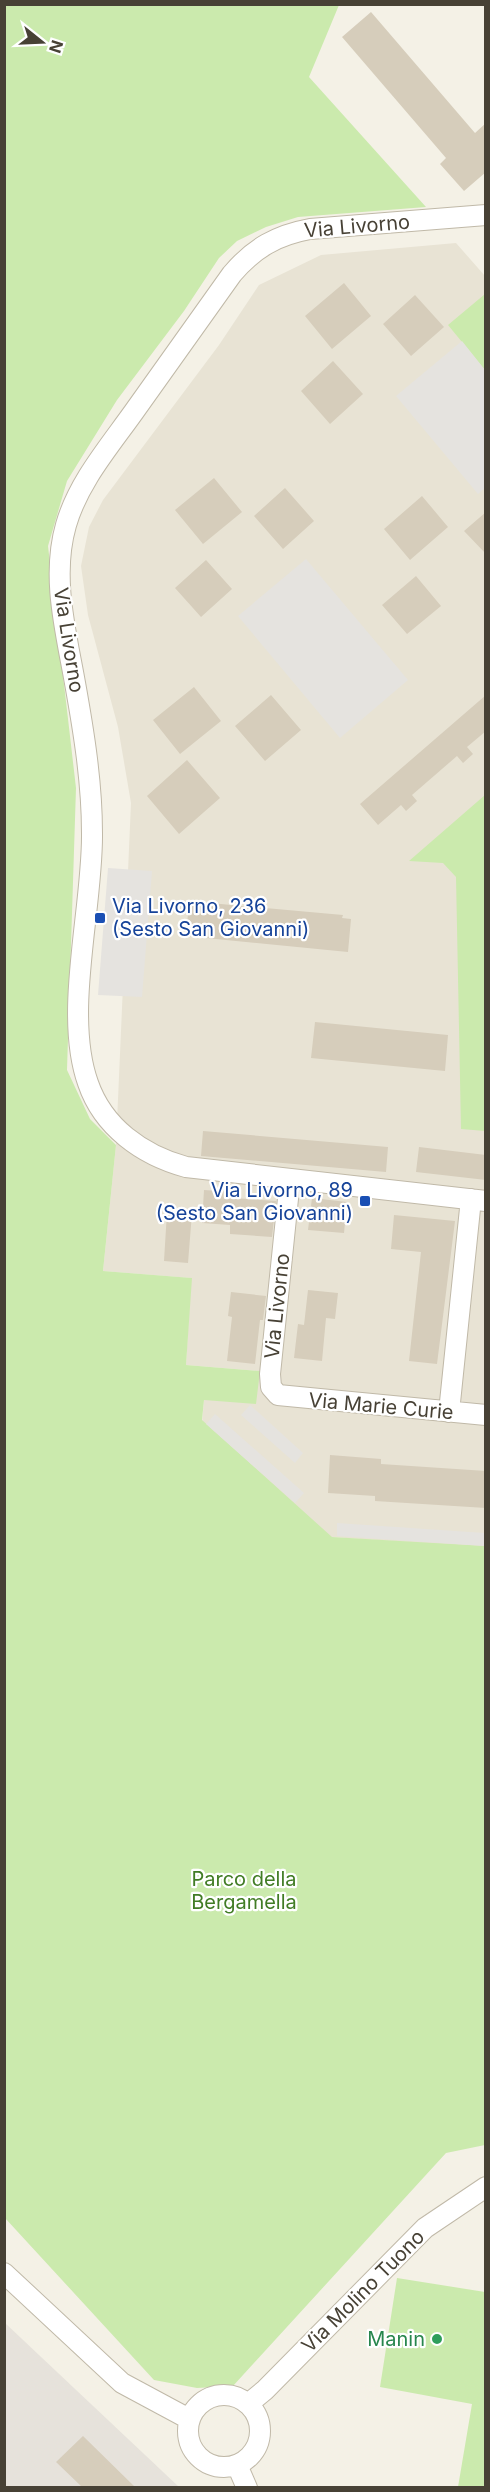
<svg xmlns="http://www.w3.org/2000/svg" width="490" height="2492" font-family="Inter,sans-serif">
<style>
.residential{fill:#e8e3d4}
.industrial{fill:#e6e2db}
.green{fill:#cbeaad}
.parking{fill:#e5e3df}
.building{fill:#d6cdbb}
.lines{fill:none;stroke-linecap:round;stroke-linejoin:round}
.street-casing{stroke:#c0b9a8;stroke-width:22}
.street{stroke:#fff;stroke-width:20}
.transit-dot{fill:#1a4fb4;stroke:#fff;stroke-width:2}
.leisure-dot{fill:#2e9e5b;stroke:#fff;stroke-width:2}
.labels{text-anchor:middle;stroke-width:4.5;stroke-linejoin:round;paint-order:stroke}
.street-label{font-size:20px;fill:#474135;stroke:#fff}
.transit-label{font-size:20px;fill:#164399;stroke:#fff;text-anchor:start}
.park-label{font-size:20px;fill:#417c25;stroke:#fff}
.leisure-label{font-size:20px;fill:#27864d;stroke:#fff;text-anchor:end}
</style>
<rect width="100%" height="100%" fill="#f4f1e6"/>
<path class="residential" d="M456 243 485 276V1547L193 1528 204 1400 259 1371 186 1365 191 1278 103 1271 116 1145 131 803 118 727 88 615 81 566 89 527 103 500 219 345 259 285 321 255Z"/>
<path class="industrial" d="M5 2323 179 2487H5Z"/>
<path class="green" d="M4 5H339L309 77 426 207 298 217 266 227 237 241 219 258 184 311 117 400 67 481 48 546 76 788 67 1070 90 1119 116 1145 103 1271 192 1278 186 1365 260 1371 256 1404 204 1400 202 1420 332 1537 485 1546V2145L446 2153 233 2386 197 2388 154 2380 5 2218Z
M485 294V370L448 325Z
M485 795V1131L461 1129 456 877 443 863 409 861Z
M397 2278 485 2292V2487H458L472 2404 380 2387Z"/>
<path class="parking" d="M462 341 485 370V488L478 494 396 396Z
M306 559 408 680 340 738 238 616Z
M108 868 152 871 142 997 98 995Z
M250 1405 303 1453 295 1463 241 1415Z
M215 1414 304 1493 295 1503 206 1424Z
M337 1523 485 1533V1546L337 1536Z"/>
<path class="building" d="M371 12 475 133 486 123V172L464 191 440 164 446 158 342 37Z
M344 283 371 316 332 349 305 316Z
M415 295 444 327 411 356 383 324Z
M333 361 363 394 330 424 301 391Z
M214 478 242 512 203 544 175 510Z
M285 488 314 521 283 549 254 516Z
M422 496 448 527 410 560 384 529Z
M486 512V554L464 531Z
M206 560 232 589 201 617 175 588Z
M416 576 441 606 407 634 382 605Z
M194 687 221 721 180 754 153 720Z
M271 695 301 730 265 761 235 726Z
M486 695V731L467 747 473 754 463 763 457 756 412 795 417 801 406 811 401 805 378 825 360 804Z
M187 760 220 798 179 834 147 796Z
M199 902 343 915 342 918 351 919 348 952 186 936 189 903 198 904Z
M315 1022 448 1035 445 1071 311 1058Z
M203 1131 388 1147 386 1172 201 1156Z
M419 1147 486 1155V1180L416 1172Z
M204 1190 233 1192V1198L276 1201 272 1237 230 1234V1225L202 1223Z
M312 1198 347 1202 344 1233 308 1230Z
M167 1212 192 1213 188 1263 164 1261Z
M394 1215 455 1221 437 1364 409 1361 421 1252 391 1249Z
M308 1290 338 1293 335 1319 326 1318 322 1361 294 1358 298 1324 304 1325Z
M231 1292 266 1296 263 1320H260L255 1364 227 1361 232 1317 228 1316Z
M330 1455 381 1459V1464L486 1471V1508L375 1501V1496L328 1493Z
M83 2436 135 2487H82L56 2462Z"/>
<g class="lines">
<g class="street-casing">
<path id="street" d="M486 215 310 229C277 235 254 248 232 274 199 320 166 367 133 413 108 448 78 483 66 525 51 577 66 632 75 683 84 733 92 783 92 833 93 908 63 1013 88 1083 103 1127 142 1155 186 1167L486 1201
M290 1179 270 1374 271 1387 278 1395 486 1415
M449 1412 471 1199
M4 2273 122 2383 189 2419
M188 2431a36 36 0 1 1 72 0a36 36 0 1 1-72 0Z
M248 2404 265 2390 425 2228 486 2187
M237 2465 247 2488"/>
</g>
<use href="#street" class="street"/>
</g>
<g class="transit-dot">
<rect x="94" y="912" width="12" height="12" rx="3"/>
<rect x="359" y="1195" width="12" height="12" rx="3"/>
</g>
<circle class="leisure-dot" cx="437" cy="2339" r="6"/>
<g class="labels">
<g class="street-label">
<text transform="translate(357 226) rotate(-5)" y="7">Via Livorno</text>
<text transform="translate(69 640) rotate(81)" y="7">Via Livorno</text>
<text transform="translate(277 1306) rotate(-84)" y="7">Via Livorno</text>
<text transform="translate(381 1406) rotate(5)" y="7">Via Marie Curie</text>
<text transform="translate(363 2291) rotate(-45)" y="7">Via Molino Tuono</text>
</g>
<g class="transit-label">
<text x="112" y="913">Via Livorno, 236<tspan x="112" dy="23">(Sesto San Giovanni)</tspan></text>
<text x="353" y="1197" text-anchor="end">Via Livorno, 89<tspan x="353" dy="23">(Sesto San Giovanni)</tspan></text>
</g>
<g class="park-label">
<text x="244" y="1886">Parco della<tspan x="244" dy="23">Bergamella</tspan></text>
</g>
<g class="leisure-label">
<text x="425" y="2346">Manin</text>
</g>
</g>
<rect width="490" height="2492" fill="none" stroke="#474135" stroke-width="12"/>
<g transform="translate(42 42) rotate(108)" stroke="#ffffff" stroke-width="4.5" paint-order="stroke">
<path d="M0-4.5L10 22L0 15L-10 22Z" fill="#474135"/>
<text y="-9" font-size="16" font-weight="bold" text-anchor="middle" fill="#474135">N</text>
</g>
</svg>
